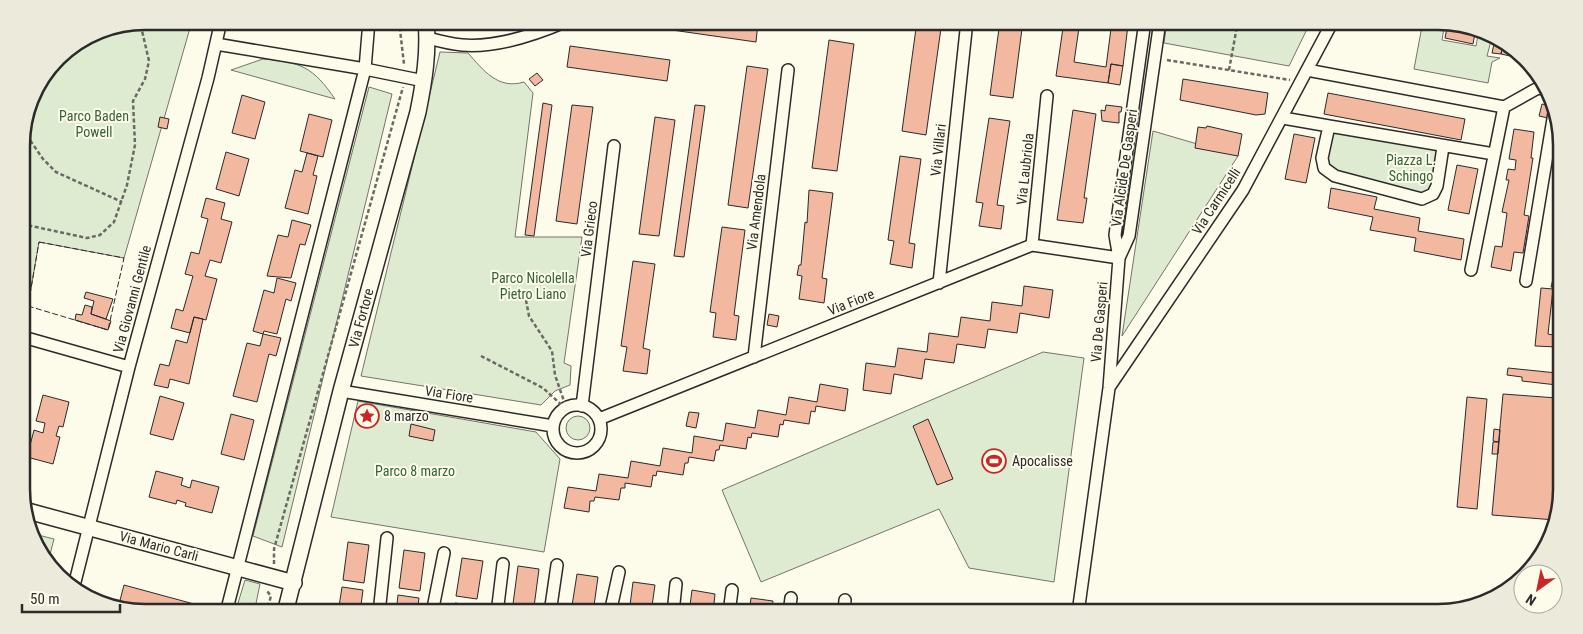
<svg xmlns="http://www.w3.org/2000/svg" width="1583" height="634" font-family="'Roboto Condensed',sans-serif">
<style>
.green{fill:#deebd1;stroke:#74746e}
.building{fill:#f2b8a0;stroke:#2b2b2b}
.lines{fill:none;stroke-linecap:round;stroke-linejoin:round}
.minor-casing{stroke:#2b2b2b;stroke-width:14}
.tertiary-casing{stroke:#2b2b2b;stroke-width:18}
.path{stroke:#6a6964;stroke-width:2.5;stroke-dasharray:4 2.5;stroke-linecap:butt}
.minor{stroke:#fdfbea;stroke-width:11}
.tertiary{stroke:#fdfbea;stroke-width:15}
.fence{stroke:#2b2b2b;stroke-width:1;stroke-dasharray:6 2.5;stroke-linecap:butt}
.labels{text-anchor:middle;stroke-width:4;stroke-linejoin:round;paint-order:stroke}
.park-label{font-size:14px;fill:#34623c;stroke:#fdfbea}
.street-label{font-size:14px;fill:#2b2b2b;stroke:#fdfbea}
.poi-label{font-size:14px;fill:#2b2b2b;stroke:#fdfbea;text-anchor:start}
.rim{fill:none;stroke:#2b2b2b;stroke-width:2.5}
</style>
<rect width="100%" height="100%" fill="#fdfbea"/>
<path class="green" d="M145 21H192L124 258 39 242 28 306 22 305V136L34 90 63 52 98 31Z
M260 21H322C297 35 285 31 260 21Z
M1167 21H1311L1289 66 1164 43Z
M1423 21 1445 22 1442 40 1476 46 1479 29 1492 37 1487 56 1500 58 1492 62 1488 83 1414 69Z
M440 52 468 53C483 70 498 90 524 82L533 93 515 237H582L564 363 571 366 570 385 555 391 541 405 361 376Z
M263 59C301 62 313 67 335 99L231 70Z
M369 87 392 94 282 547 253 536Z
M1329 126 1443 147 1437 186 1422 199 1324 168Z
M1153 131 1238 156 1122 336Z
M1043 352 1084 358 1054 582 969 568 939 509 761 582 722 490Z
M358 401 536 432 560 459 544 552 331 517Z
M566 428a12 12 0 1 1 24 0a12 12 0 1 1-24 0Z
M34 534 54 539 48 562Z
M245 580 260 584 254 613H235Z"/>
<path class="building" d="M659 21H754L758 22 756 42 658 28Z
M917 21H942L926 135 902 131Z
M1000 21H1023L1013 98 990 95Z
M1064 21H1080L1074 62 1106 67 1112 21 1128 25 1123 66 1111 64 1108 83 1056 76Z
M1117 21H1128V25L1116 23Z
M1448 23 1476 28 1473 44 1445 38Z
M1495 39 1503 44 1501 54 1492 53Z
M829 40 854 44 837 171 812 168Z
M1503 44 1524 59 1501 54Z
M570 46 670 60 667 81 567 67Z
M1111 64 1123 66 1120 85 1108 83Z
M747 66 768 69 748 208 728 205Z
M537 73 543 80 535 86 529 79Z
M1183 79 1268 93 1265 114 1256 115 1180 100Z
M1328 93 1465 119 1461 140 1324 114Z
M242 95 265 102 255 139 232 133Z
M543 103 552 105 534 236 525 235Z
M1542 104 1551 106 1548 118 1539 116Z
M572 105 593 107 577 224 556 221Z
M695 105 705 106 684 257 674 256Z
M1106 105 1122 107 1121 112H1119V123L1102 121 1101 110 1105 111Z
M1073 110 1096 114 1084 198H1087L1083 223 1057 220Z
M309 114 332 120 323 157 300 151Z
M160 117 169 119 167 129 158 127Z
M655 117 675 120 659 236 639 234Z
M989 118 1010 121 997 205 1004 206 1001 229 979 226 983 203 976 202Z
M1207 126 1242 134 1238 156 1195 148 1198 127 1206 128Z
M1514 129 1534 132 1531 158H1533L1524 215 1529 216 1523 253 1514 252 1511 271 1491 267 1495 246 1502 247 1507 213 1502 212 1509 180H1506L1508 169 1515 170 1516 160 1509 159Z
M1294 134 1315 138 1306 183 1285 179Z
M226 152 249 159 239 196 216 189Z
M307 153 318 156 313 175 317 176 308 214 285 208 295 170 302 172Z
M900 156 921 159 909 243 915 244 912 268 890 264 894 241 888 240Z
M1457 165 1478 169 1469 214 1448 210Z
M1331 188 1377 197 1374 209 1420 218 1418 231 1464 239 1461 260 1414 251 1416 238 1370 230 1373 217 1328 208Z
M809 190 833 193 822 278 827 279 824 303 799 299 802 276 797 275 799 265H801L805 222 807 223Z
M206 198 225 203 221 219 232 222 221 263 210 260 205 276 217 279 206 320 194 317 190 333 171 328 176 309 183 311 193 276 185 274 191 252 199 254 208 219 201 217Z
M292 220 311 225 305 245 300 244 291 278 267 276 278 235 288 237Z
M722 227 745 230 734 315 739 316 736 340 713 337 716 313 710 312Z
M633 261 655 264 643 348 650 350 647 374 623 371 627 347 621 346Z
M277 278 296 283 291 301 286 299 277 334 264 331 263 334 253 331 264 290 274 293Z
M1553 279H1559L1558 288 1551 287Z
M1024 286 1053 290 1049 318 1020 313 1017 333 988 329 985 348 957 344 954 363 925 359 922 379 894 374 891 394 863 390 866 363 895 367 898 348 927 352 929 333 958 337 961 317 990 321 992 302 1022 306Z
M1541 288 1553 289 1548 334 1558 336V347L1535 346Z
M86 292 113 299 106 319 91 314 94 301 84 298Z
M85 305 92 307 91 314 111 321 108 330 75 320 76 314 82 315Z
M769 314 779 316 777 327 767 325Z
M194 317 203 319 189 384 170 379 168 388 154 385 160 364 169 366 176 340 187 343Z
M263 334 281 338 276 356 269 354 257 402 233 396 247 343 260 346Z
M1508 368 1557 373V385L1522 381V377L1507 375Z
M820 384 848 389 845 411 816 406 815 412 811 411 809 424 784 420 783 425 780 424 778 437 752 433 751 438 748 437 746 449 720 445 719 450H716L714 461 689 457 688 463H685L683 475 657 471 656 476 653 475 651 487 625 483V488H621L619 500 595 497 594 501H590L589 512 564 508 568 487 596 491 599 474 628 478 631 461 660 466 663 448 692 453 694 436 723 441 726 423 755 428 758 410 786 415 789 397 817 402Z
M1503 394 1557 398 1555 520 1492 515Z
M43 395 69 402 63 427 59 426 56 436 60 437 53 464 27 457 34 430 43 433 45 423 36 421Z
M160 396 184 403 173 440 150 434Z
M1467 397 1487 399 1477 509 1457 507Z
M689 412 699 413 696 428 686 426Z
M231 414 254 420 244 460 221 454Z
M928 419 953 479 937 485 913 426Z
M411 424 435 430 433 441 409 436Z
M1494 429 1500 430 1499 442 1493 441Z
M1493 442H1499L1498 454H1492Z
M156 471 183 478 181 485 190 488 192 480 219 487 212 513 185 506 186 503 177 500 176 504 149 497Z
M348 542 369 545 364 583 343 580Z
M404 550 425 553 420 591 399 588Z
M462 558 483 561 477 599 456 596Z
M518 566 539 569 534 607 513 604Z
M577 574 598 577 593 613 571 612Z
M633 582 655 585 651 613H629Z
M124 585 194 604 191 613H145L118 608Z
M342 587 363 590 360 613H338Z
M692 590 715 594 713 613H689Z
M398 595 419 598 417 613H396Z
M751 598 773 601 771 613H749Z
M455 603 477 606 476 613H454Z
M329 605 339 606 338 613H328Z
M808 607 831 610V613H808Z"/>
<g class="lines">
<g class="minor-casing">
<path id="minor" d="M428 38C439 41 451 44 462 45 496 48 537 34 567 21
M216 44 365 69 424 81
M1307 70 1504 107 1538 88 1543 89
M1283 118 1329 126
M1443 147 1437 186 1433 194 1422 199 1335 176 1324 168 1322 158 1329 126 1494 154
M1032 245 1047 96
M1119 258 1129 236 1160 21
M1471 270 1504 107
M1526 281 1554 113
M939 283 967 21
M23 337 129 367
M754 357 788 70
M1110 386 1243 190 1333 21
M341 391 553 426
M553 429a24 24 0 1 1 48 0a24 24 0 1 1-48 0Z
M582 406 614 146
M599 419 1032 245 1119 258
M74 586 129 367 208 78 221 21
M226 613 365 69 369 21
M379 613 387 538
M432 613 444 553
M497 613 503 564
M550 613 557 565
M610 613 619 572
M673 613 676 584
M729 613 732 590
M789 613 791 598
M844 613 845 600
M1078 613 1109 388 1119 258 1115 235 1145 21"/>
</g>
<g class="tertiary-casing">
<path id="tertiary" d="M24 510 294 583
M285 613 341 391 418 112C424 82 429 52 426 21"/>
</g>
<path class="path" d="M399 21 404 64
M137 23 172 27 192 21
M1167 60 1290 80
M1229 70 1238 21
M23 130 43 159 56 172 122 202
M22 224 87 238 100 235 114 222 127 185 135 145 133 101 145 79 149 61 140 22
M526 300 529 316 552 351 555 375 566 407
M481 356 543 388 565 408
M274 564V549L403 87
M266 613 271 596 267 591"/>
<use href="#minor" class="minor"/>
<use href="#tertiary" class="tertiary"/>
<path class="fence" d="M39 242 124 258 108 330 28 306Z"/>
</g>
<defs>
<g id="sight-ring" transform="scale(1.25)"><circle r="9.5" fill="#fdfbea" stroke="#c62828" stroke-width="1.5"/><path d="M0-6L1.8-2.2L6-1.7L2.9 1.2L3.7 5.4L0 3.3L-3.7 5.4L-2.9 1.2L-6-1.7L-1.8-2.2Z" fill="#c62828"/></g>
<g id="stadium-ring" transform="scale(1.25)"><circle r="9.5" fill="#fdfbea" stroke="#c62828" stroke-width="1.5"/><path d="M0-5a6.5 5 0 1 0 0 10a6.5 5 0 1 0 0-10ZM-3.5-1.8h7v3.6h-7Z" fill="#c62828"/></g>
</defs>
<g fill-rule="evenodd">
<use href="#sight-ring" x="367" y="416"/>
<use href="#stadium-ring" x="994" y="461"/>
</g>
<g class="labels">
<g class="park-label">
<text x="94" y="121">Parco Baden<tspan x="94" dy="16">Powell</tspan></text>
<text x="1411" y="165">Piazza L.<tspan x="1411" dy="16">Schingo</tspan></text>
<text x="533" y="283">Parco Nicolella<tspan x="533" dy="16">Pietro Liano</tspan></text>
<text x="415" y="476">Parco 8 marzo</text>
</g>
<g class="street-label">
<text transform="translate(938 150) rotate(-84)" y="5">Via Villari</text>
<text transform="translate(1124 168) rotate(-82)" y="5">Via Alcide De Gasperi</text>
<text transform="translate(1025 169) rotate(-84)" y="5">Via Laubriola</text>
<text transform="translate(1216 201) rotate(-57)" y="5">Via Carmicelli</text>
<text transform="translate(756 212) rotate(-83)" y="5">Via Amendola</text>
<text transform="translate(589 229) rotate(-83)" y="5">Via Grieco</text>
<text transform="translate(132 299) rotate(-75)" y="5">Via Giovanni Gentile</text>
<text transform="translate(851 302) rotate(-22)" y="5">Via Fiore</text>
<text transform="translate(361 318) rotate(-75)" y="5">Via Fortore</text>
<text transform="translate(1099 322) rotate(-85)" y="5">Via De Gasperi</text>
<text transform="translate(449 394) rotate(9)" y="5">Via Fiore</text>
<text transform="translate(159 546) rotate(15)" y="5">Via Mario Carli</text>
</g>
<g class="poi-label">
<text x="384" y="421">8 marzo</text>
<text x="1012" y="466">Apocalisse</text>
</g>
</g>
<path d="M0 0H1583V634H0ZM145 30H1438A115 115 0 0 1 1553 145V489A115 115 0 0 1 1438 604H145A115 115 0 0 1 30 489V145A115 115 0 0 1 145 30Z" fill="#eceadb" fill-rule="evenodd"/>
<path class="rim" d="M145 30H1438A115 115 0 0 1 1553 145V489A115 115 0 0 1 1438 604H145A115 115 0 0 1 30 489V145A115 115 0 0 1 145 30Z"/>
<g transform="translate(1538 589) rotate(213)"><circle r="24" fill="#fdfbea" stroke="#a9a89e"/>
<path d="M0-4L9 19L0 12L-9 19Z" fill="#c62828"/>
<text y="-8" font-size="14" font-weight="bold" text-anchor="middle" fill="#2b2b2b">N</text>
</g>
<path d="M22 604v8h98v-8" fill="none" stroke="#2b2b2b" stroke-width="2.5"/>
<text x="30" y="604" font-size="15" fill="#2b2b2b" stroke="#fdfbea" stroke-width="4" paint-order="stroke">50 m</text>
</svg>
